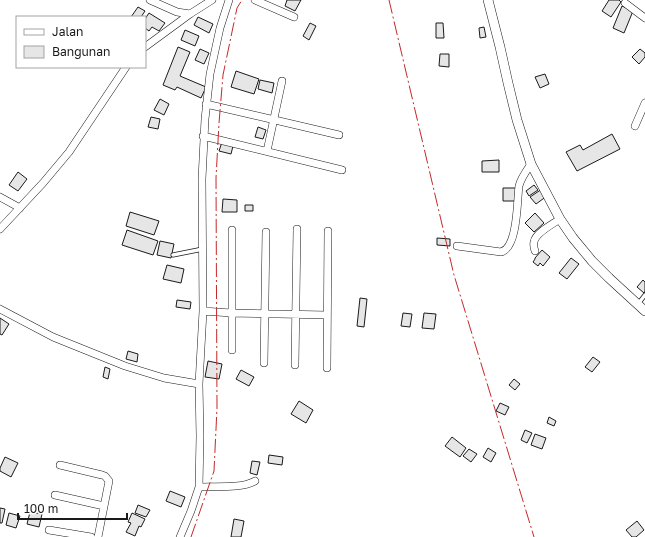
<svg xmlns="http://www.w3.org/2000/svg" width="645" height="537" font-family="'Golos Text',sans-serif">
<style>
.building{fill:#e6e6e6;stroke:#1a1a1a}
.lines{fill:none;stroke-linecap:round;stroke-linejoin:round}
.lane-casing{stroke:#1a1a1a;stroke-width:5}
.street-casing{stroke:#1a1a1a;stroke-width:8}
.secondary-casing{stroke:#1a1a1a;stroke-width:10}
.lane{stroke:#fff;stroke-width:3.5}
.street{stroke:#fff;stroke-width:7}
.secondary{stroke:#fff;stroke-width:9}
.power{stroke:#c62828;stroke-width:1;stroke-dasharray:14 3 2 3;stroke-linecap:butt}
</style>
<rect width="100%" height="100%" fill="#fff"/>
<path class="building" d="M287 0H301L295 11 285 6Z
M609 0H619L621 2 611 17 602 11Z
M622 6 633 11 624 33 613 28Z
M138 7 145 11 141 17H131Z
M149 13 165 23 159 31 152 27 149 31 145 28V19Z
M198 17 213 24 209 33 194 25Z
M310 23 316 26 309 40 303 36Z
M436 23H443L444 38H436Z
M484 27 486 37 480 38 479 28Z
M185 30 199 36 195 46 181 40Z
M178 47 190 52 180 76 206 87 201 98 177 87 175 90 163 85Z
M200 49 209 53 204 64 195 60Z
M640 49 645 53V57L639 64 632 57Z
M440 54H449V67L439 66Z
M236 71 259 79 254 94 231 87Z
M545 74 549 84 540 88 535 77Z
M260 80 274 83 272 93 258 89Z
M160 99 169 104 164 115 154 110Z
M151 117 160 119 158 129 148 127Z
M258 127 266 130 263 139 255 137Z
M612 134 620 149 577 171 566 152 580 145 583 150Z
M222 142 233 146 231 154 219 151Z
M499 160V172H482V161Z
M18 172 27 179 18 191 9 185Z
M534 185 538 190 529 196 526 191Z
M503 188H516V201H503Z
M542 189 547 196 536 204 530 197Z
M223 199 237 200V212H222Z
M245 205H253V211H245Z
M130 212 159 221 154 235 126 226Z
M535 213 544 223 534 232 525 223Z
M127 230 158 241 153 255 122 245Z
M437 238 450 239V246L437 245Z
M160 241 174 244 171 258 157 255Z
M542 250 550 257 543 266 540 263 538 266 533 262 535 259V258Z
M571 258 579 264 567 279 559 273Z
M167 265 184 269 181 283 163 279Z
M643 280 645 282V291L644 293 637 287Z
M360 298 367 299 364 327 357 326Z
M177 300 191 302 190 309 176 307Z
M403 313 412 314 410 327 401 326Z
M424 313 436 314 434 329 422 328Z
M0 318 9 324 2 335 0 334Z
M128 351 138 354 137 362 126 359Z
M593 357 600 362 592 372 585 367Z
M208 361 222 364 219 379 205 377Z
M105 367 110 369 108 379 103 377Z
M241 370 254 377 249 386 236 379Z
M514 379 520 384 515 390 509 385Z
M299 401 313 410 306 423 291 414Z
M500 403 509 407 505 415 496 411Z
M549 417 556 421 554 426 547 423Z
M525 430 532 433 527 443 521 440Z
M535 434 546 438 542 449 531 445Z
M452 437 466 448 460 457 445 446Z
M488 448 496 453 491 462 483 457Z
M469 449 477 454 471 462 463 456Z
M269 455 283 457 282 465 268 463Z
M5 457 18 463 11 477 0 471V468Z
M252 461 260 462 257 475 250 473Z
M170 491 185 497 181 507 166 501Z
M138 505 150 510 146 517 135 513Z
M0 508 5 509 2 523H0Z
M30 512 42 514 39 527 27 524Z
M9 513 20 516 16 528 6 525Z
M132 513 145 519 141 527 139 526 135 536 126 532 131 523 128 522Z
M234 519 244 521 241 537H231Z
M637 521 644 530 636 537H632L626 530Z"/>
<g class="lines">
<g class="lane-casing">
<path id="lane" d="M173 255 203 249
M638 304 645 295"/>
</g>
<g class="street-casing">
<path id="street" d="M150 0 177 12 190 14
M255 0 294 17
M625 3 645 18
M145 47 190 14 212 0
M206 104 339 135
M635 126 645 103
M203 136 342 170
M267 151 282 81
M0 197 20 208
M0 229 43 183 69 152 126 67
M232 230V350
M457 246 501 252C518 248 517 200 519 186 521 178 527 170 531 164
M535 251C534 248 533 245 534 242 535 233 553 224 560 219
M0 309 53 337 125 366 164 378 199 384
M203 311 231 313 327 315
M264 363 266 232
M295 365 297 229
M327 368 328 231
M60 465 102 475 105 476 109 481 98 537
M199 487C215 486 241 489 255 481
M55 495 104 506
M49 530 91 537
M180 537 191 511 199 487 200 436 199 384 203 311 202 179 205 119 210 74 220 28 229 0"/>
</g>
<g class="secondary-casing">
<path id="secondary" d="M488 0 500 47 508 83 517 120 531 164 560 219 573 238 592 261 609 278 645 311"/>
</g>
<use href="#lane" class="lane"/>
<use href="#street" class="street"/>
<use href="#secondary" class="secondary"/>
<path class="power" d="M389 0 454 275 534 537
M191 537 214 471 217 408 216 178 219 123 223 75 237 8 242 0"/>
</g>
<rect x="16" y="16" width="130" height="52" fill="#ffffff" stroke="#a3a3a3"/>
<rect x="24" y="29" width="20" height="6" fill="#ffffff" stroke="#a3a3a3"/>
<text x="52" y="36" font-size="12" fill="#1a1a1a">Jalan</text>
<rect x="24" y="46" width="20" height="12" fill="#e6e6e6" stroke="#a3a3a3"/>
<text x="52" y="56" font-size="12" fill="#1a1a1a">Bangunan</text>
<path d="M18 513v6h109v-6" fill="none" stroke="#1a1a1a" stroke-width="2"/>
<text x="24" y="513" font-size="12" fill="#1a1a1a" stroke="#ffffff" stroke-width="3" paint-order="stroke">100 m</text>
</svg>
